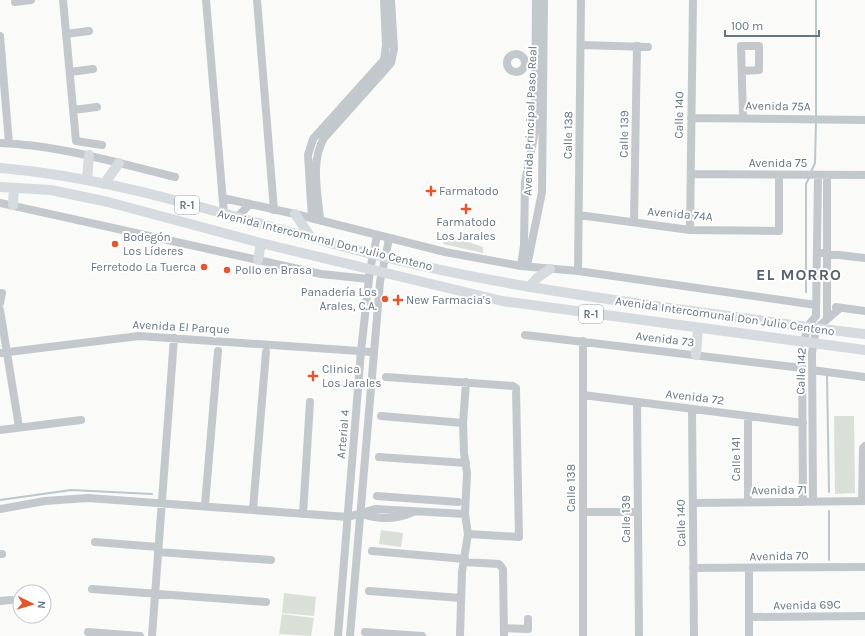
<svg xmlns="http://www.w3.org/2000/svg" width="865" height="636" font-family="Karla,sans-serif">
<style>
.green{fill:#dadfd7}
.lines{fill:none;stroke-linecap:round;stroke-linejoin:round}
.stream{stroke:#bbc7cb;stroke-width:2}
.minor{stroke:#c3c8cc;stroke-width:8}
.major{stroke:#d6dbdf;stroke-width:10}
.poi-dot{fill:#e4572e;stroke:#fff;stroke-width:1.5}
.labels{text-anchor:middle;stroke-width:4;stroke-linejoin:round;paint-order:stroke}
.shield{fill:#fff;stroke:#939fa8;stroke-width:1}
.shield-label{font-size:11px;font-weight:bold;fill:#657683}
.street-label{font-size:12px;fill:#657683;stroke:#fff}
.poi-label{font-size:12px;fill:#657683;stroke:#fff;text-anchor:start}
.district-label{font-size:16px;font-weight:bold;letter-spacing:1px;fill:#57646e;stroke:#fff}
</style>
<rect width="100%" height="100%" fill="#fafaf8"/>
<path class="green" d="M444 234 483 247V253L443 244Z
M834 416H854L855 493 835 494Z
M381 530 403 533 401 547 379 544Z
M284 593 316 597 314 616 282 613Z
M282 614 314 618 311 636 279 634Z"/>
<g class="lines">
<path class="stream" d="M816 117V0
M811 172 815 163 816 121
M806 292V184L809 178
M827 375 829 492
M0 500 71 490 152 494
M829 511V560"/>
<path class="minor" d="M63 0 76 141 102 145
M206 0 224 214
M257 0 274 210
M15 2 31 0
M66 34 89 31
M0 36 9 143
M581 45 648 47
M507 63a9 9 0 1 1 18 0a9 9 0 1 1-18 0Z
M742 71 759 70V46H741L743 117
M70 72 93 69
M73 110 97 107
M691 118 865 120
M0 143C60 145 117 163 175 177
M691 174 865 175
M827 175V318
M223 198 295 214 445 252 521 266 578 271 816 305
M0 203 321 274 369 279
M579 215 690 230 779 231V175
M237 217 250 204
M312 218 308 155 313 139 384 60 386 45 384 0
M320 220C318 193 310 162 324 138L391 63 394 49 391 0
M634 222 637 46
M690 230 693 0
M822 253 865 258
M521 266 524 245 525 182 535 131 536 0
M527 266 542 192 544 0
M578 271 581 0
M0 303 2 293
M836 307 865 311
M0 310 19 427
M525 335 802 368
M583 341V636
M0 353 139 336 374 352
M812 370 865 377
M386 377 513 386 516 388 519 537 468 534
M583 395 803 423
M637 402 639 636
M692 409 694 636
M381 416 463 423
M0 430 81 420
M379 457 466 463
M377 496 458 502
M813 501 812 353 816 329 840 308
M862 501 863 448 865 446
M748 502V416
M803 502 802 353 807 327 816 316 818 175
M693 503 865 501
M205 505 218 351
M0 509 45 501 88 498 348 517 375 509 465 514
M253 509 266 352
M583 512H638
M360 513C378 520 395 520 413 512
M303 514 310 402
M95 542 158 547
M372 551 465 559
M158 552 271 560
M0 554H2
M464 562 499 564 503 569 504 636
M693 568 865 567
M749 568V636
M92 589 266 602
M369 591 461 598
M0 601 11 600
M749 617 865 616
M504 628 528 629V619
M88 632 140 636
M365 632 422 636
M152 636 174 338
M338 636 361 351 370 270 377 236
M350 636 380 282 389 239
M460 636 462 572 468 534 465 514 467 473 464 453 463 423 466 382"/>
<path class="major" d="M0 168C131 179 256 226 384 257 480 281 578 295 676 309 739 317 802 327 865 334
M87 180 89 155
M104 184 119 163
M0 187 51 190 108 202 261 243 502 301 865 350
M13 205 14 188
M295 214 310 236
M258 260 261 243
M529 287 537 278 550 269
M696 355 698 328"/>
</g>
<g class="poi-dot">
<path d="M429 185h4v4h4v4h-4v4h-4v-4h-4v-4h4z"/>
<path d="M464 203h4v4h4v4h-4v4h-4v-4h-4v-4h4z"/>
<circle cx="115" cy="244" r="4"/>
<circle cx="204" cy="267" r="4"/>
<circle cx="227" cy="270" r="4"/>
<circle cx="385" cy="299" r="4"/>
<path d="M396 294h4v4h4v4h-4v4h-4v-4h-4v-4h4z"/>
<path d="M311 370h4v4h4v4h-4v4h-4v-4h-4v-4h4z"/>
</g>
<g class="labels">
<g class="shield">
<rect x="175" y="196" width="24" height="18" rx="3"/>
<rect x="579" y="305" width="24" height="18" rx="3"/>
</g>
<g class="shield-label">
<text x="187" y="209">R-1</text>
<text x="591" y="318">R-1</text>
</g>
<g class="street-label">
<text transform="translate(778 106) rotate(1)" y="4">Avenida 75A</text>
<text transform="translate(679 115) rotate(-89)" y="4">Calle 140</text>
<text transform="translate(530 121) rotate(-88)" y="4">Avenida Principal Paso Real</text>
<text transform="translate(624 134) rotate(-89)" y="4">Calle 139</text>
<text transform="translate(568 135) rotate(-89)" y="4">Calle 138</text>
<text x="778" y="167">Avenida 75</text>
<text transform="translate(680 214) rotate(5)" y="4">Avenida 74A</text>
<text transform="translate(325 240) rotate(14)" y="4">Avenida Intercomunal Don Julio Centeno</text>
<text transform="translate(725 316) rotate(8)" y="4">Avenida Intercomunal Don Julio Centeno</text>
<text transform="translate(181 327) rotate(3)" y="4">Avenida El Parque</text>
<text transform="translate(665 339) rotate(7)" y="4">Avenida 73</text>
<text transform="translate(801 371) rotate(-88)" y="4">Calle 142</text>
<text transform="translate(695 397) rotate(7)" y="4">Avenida 72</text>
<text transform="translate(343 434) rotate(-85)" y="4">Arterial 4</text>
<text transform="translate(736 459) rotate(-90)" y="4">Calle 141</text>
<text transform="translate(571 488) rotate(-90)" y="4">Calle 138</text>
<text transform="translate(779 490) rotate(-1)" y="4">Avenida 71</text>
<text transform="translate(626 519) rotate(-90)" y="4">Calle 139</text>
<text transform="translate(681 523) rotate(-91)" y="4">Calle 140</text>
<text transform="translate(779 556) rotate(-1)" y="4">Avenida 70</text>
<text transform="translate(807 605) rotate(-1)" y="4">Avenida 69C</text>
</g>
<g class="poi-label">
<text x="439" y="195">Farmatodo</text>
<text x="466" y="226" text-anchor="middle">Farmatodo<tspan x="466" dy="14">Los Jarales</tspan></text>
<text x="123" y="241">Bodegón<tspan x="123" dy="14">Los Líderes</tspan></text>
<text x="196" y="271" text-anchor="end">Ferretodo La Tuerca</text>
<text x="235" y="274">Pollo en Brasa</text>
<text x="377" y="296" text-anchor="end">Panadería Los<tspan x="377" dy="14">Arales, C.A.</tspan></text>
<text x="406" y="304">New Farmacia's</text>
<text x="322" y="373">Clinica<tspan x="322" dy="14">Los Jarales</tspan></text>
</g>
<g class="district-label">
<text x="799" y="280">EL MORRO</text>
</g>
</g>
<g transform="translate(32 604) rotate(95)"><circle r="19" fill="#ffffff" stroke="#c1c8cd"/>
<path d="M0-3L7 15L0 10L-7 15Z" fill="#e4572e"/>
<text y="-6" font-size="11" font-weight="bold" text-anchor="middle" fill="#657683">N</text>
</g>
<path d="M725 30v6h94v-6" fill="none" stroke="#657683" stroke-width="2"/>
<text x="731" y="30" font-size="12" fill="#657683" stroke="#ffffff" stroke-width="3" paint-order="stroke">100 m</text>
</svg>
